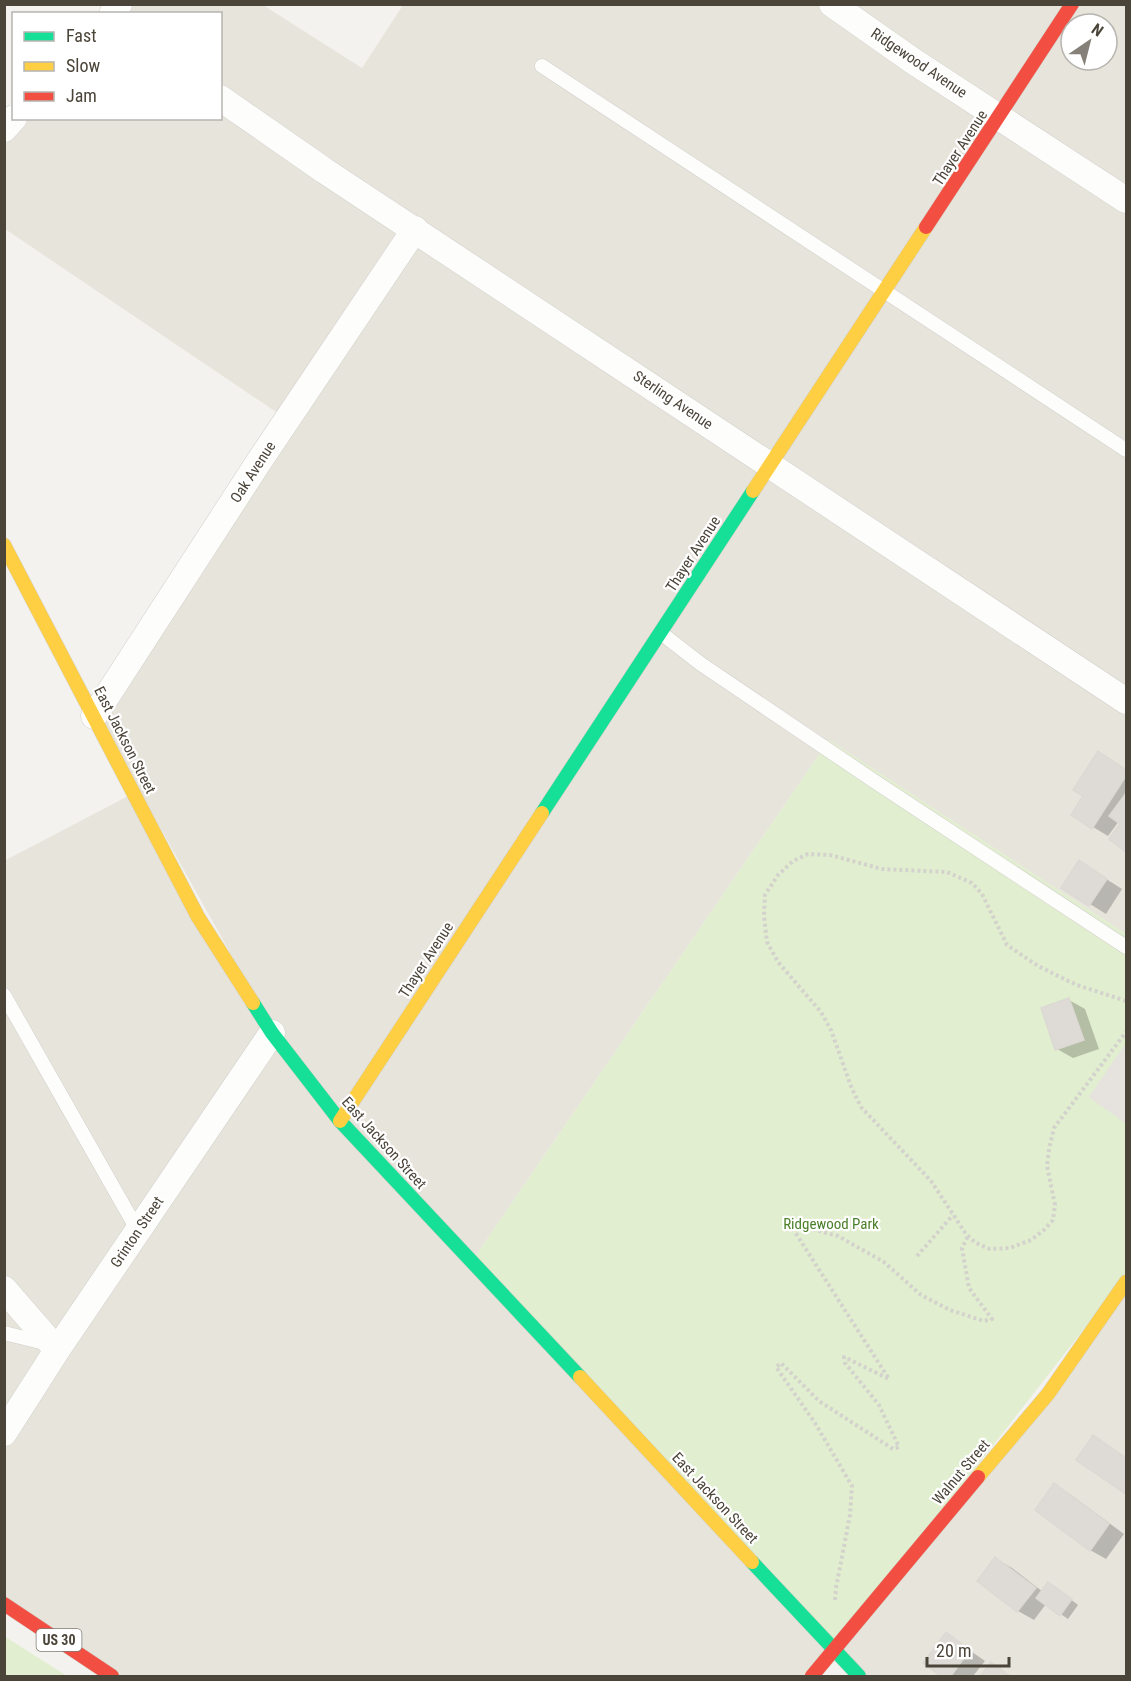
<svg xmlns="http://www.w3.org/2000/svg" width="1131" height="1681" font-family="'Roboto Condensed',sans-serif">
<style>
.residential{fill:#e7e4dc;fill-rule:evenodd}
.green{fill:#e1eecf}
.parking{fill:#e6e3df}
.shadow{fill:#0003}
.building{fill:#dedbd6;stroke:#dcd9d4;stroke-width:1.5}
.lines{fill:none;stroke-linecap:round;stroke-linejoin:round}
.lane-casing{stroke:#d2d0cb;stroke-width:15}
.street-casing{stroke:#d2d0cb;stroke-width:27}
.fast-casing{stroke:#d3cfc5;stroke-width:15}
.slow-casing{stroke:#d3cfc5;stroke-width:15}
.jam-casing{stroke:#d3cfc5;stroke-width:15}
.path{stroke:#d3d2cc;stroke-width:4;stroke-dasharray:3 3;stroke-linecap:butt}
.lane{stroke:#fdfdfc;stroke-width:14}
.street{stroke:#fdfdfc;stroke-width:26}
.fast{stroke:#16e098;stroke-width:14}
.slow{stroke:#ffcf43;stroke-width:14}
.jam{stroke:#f24e42;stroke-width:14}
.labels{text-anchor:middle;stroke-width:4.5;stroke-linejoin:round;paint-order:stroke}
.shield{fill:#fff;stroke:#817c74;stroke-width:1.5}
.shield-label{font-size:14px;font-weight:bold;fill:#4b4439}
.street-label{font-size:15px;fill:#4b4439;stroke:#fff}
.park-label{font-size:15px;fill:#4a7f2a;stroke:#fff}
</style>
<rect width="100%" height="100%" fill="#f4f2ee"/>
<path class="residential" d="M121 5H263L362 68 403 5H1126V696L221 95 220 14H114ZM1071 24H1107V60H1071Z
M221 101 768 466 340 1118 275 1033 95 711 285 418 5 229 4 132 17 119 220 118Z
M772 469 1126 704V934L829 740 474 1258 344 1120Z
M130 795 331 1118 829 1651 806 1676H114L5 1604 4 861Z
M1126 1286V1676H863L838 1649Z"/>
<path class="green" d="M829 740 1126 934V1275L835 1648 474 1258Z
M4 1636 67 1676H5Z"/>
<path class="parking" d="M1126 1043V1124L1089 1097Z"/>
<path class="shadow" d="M1114 762 1126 770V850L1111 839 1122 824 1119 821 1108 836 1093 827Z
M1095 872 1122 889 1106 914 1063 887Z
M1069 1000 1085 1009 1099 1049 1073 1058 1057 1049Z
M1055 1485 1071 1495 1124 1534 1106 1559 1090 1550Z
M996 1559 1012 1568 1043 1592 1056 1588 1078 1605 1068 1619 1046 1604 1034 1620 1018 1611Z
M946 1634 985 1661 973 1676H944L925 1662Z"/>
<path class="building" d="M1098 751 1126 770V776L1092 829 1071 815 1083 796 1073 790Z
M1126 793V852L1109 839 1120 824 1109 816Z
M1079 860 1107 879 1089 906 1061 888Z
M1069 998 1084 1040 1055 1050 1041 1008Z
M1093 1435 1126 1458V1494L1076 1460Z
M1054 1483 1109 1524 1090 1551 1035 1510Z
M995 1557 1036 1588 1017 1612 977 1581Z
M1048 1582 1072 1599 1060 1616 1036 1598Z
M946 1632 970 1650 951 1676H941L923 1663Z
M991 1662 1010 1676H980Z"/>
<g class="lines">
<g class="lane-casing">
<path id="lane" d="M542 66 1126 450
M661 633 701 664 874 781 1126 947
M4 995 138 1231
M4 1333 49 1344"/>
</g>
<g class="street-casing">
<path id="street" d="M832 4 913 61 1126 200
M112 14 119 4
M220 98 325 171 1126 701
M4 129 14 118
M94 716 258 463 415 229
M4 1289 57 1350
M4 1433 57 1350 272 1033"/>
</g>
<g class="fast-casing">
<path id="fast" d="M542 813 753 491
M253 1003 272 1033 340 1121 580 1377
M752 1562 859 1676"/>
</g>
<g class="slow-casing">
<path id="slow" d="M753 491 926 227
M4 545 198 917 253 1003
M340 1121 542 813
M580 1377 752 1562
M978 1477 1048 1394 1126 1282"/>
</g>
<g class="jam-casing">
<path id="jam" d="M926 227 1072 4
M4 1604 112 1676
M812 1676 978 1477"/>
</g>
<path class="path" d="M1126 1001 1077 985 1060 977 1038 966 1007 945 982 894 972 883 947 872 882 869 830 855 808 854 793 861 778 875 765 895 764 916 767 942 778 962 821 1012 831 1030 852 1089 861 1107 931 1181 966 1234 976 1243 990 1249 1010 1248 1031 1240 1044 1230 1053 1220 1055 1205 1047 1166 1049 1149 1054 1128 1126 1032
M917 1256 953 1215
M835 1600 836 1588 850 1515 852 1486 815 1423 776 1367 781 1363 819 1401 893 1449 899 1447 879 1405 845 1363 844 1357 889 1379 793 1229 797 1225 838 1236 884 1262 921 1295 950 1310 984 1321 992 1319 969 1288 962 1248 968 1236"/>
<use href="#lane" class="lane"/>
<use href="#street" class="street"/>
<use href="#fast" class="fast"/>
<use href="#slow" class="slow"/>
<use href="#jam" class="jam"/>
</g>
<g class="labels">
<rect class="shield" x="36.5" y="1629" width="45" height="22" rx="4.5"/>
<g class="shield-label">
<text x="59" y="1645">US 30</text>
</g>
<g class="street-label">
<text transform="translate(919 63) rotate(34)" y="5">Ridgewood Avenue</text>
<text transform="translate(960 148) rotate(-57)" y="5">Thayer Avenue</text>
<text transform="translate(673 400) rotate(34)" y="5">Sterling Avenue</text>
<text transform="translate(253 472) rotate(-57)" y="5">Oak Avenue</text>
<text transform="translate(693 554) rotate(-57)" y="5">Thayer Avenue</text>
<text transform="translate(125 740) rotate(63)" y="5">East Jackson Street</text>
<text transform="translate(426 960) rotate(-57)" y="5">Thayer Avenue</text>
<text transform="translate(384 1143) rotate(48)" y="5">East Jackson Street</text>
<text transform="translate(137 1232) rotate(-56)" y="5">Grinton Street</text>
<text transform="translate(961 1472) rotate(-50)" y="5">Walnut Street</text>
<text transform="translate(715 1498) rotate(47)" y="5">East Jackson Street</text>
</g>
<g class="park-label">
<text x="831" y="1229">Ridgewood Park</text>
</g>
</g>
<rect width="1131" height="1681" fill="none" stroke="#4b4439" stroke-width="12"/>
<rect x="12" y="12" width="210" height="108" fill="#ffffff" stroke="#b7b4b0" stroke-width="1.5"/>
<rect x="24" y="32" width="30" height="9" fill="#16e098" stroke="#b7b4b0" stroke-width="1.5"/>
<text x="66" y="42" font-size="18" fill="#4b4439">Fast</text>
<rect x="24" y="62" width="30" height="9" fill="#ffcf43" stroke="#b7b4b0" stroke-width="1.5"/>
<text x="66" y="72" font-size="18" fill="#4b4439">Slow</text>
<rect x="24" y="92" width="30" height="9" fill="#f24e42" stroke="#b7b4b0" stroke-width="1.5"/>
<text x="66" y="102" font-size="18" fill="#4b4439">Jam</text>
<g transform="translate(1089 42) rotate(35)"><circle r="28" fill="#ffffff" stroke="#b7b4b0" stroke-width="1.5"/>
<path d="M0-4.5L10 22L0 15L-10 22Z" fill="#868178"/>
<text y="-9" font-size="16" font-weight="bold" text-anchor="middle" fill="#4b4439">N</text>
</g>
<path d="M927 1657v9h82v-9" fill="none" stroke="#4b4439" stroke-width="3"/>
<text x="936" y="1657" font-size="18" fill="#4b4439" stroke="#ffffff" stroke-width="4.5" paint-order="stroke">20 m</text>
</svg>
